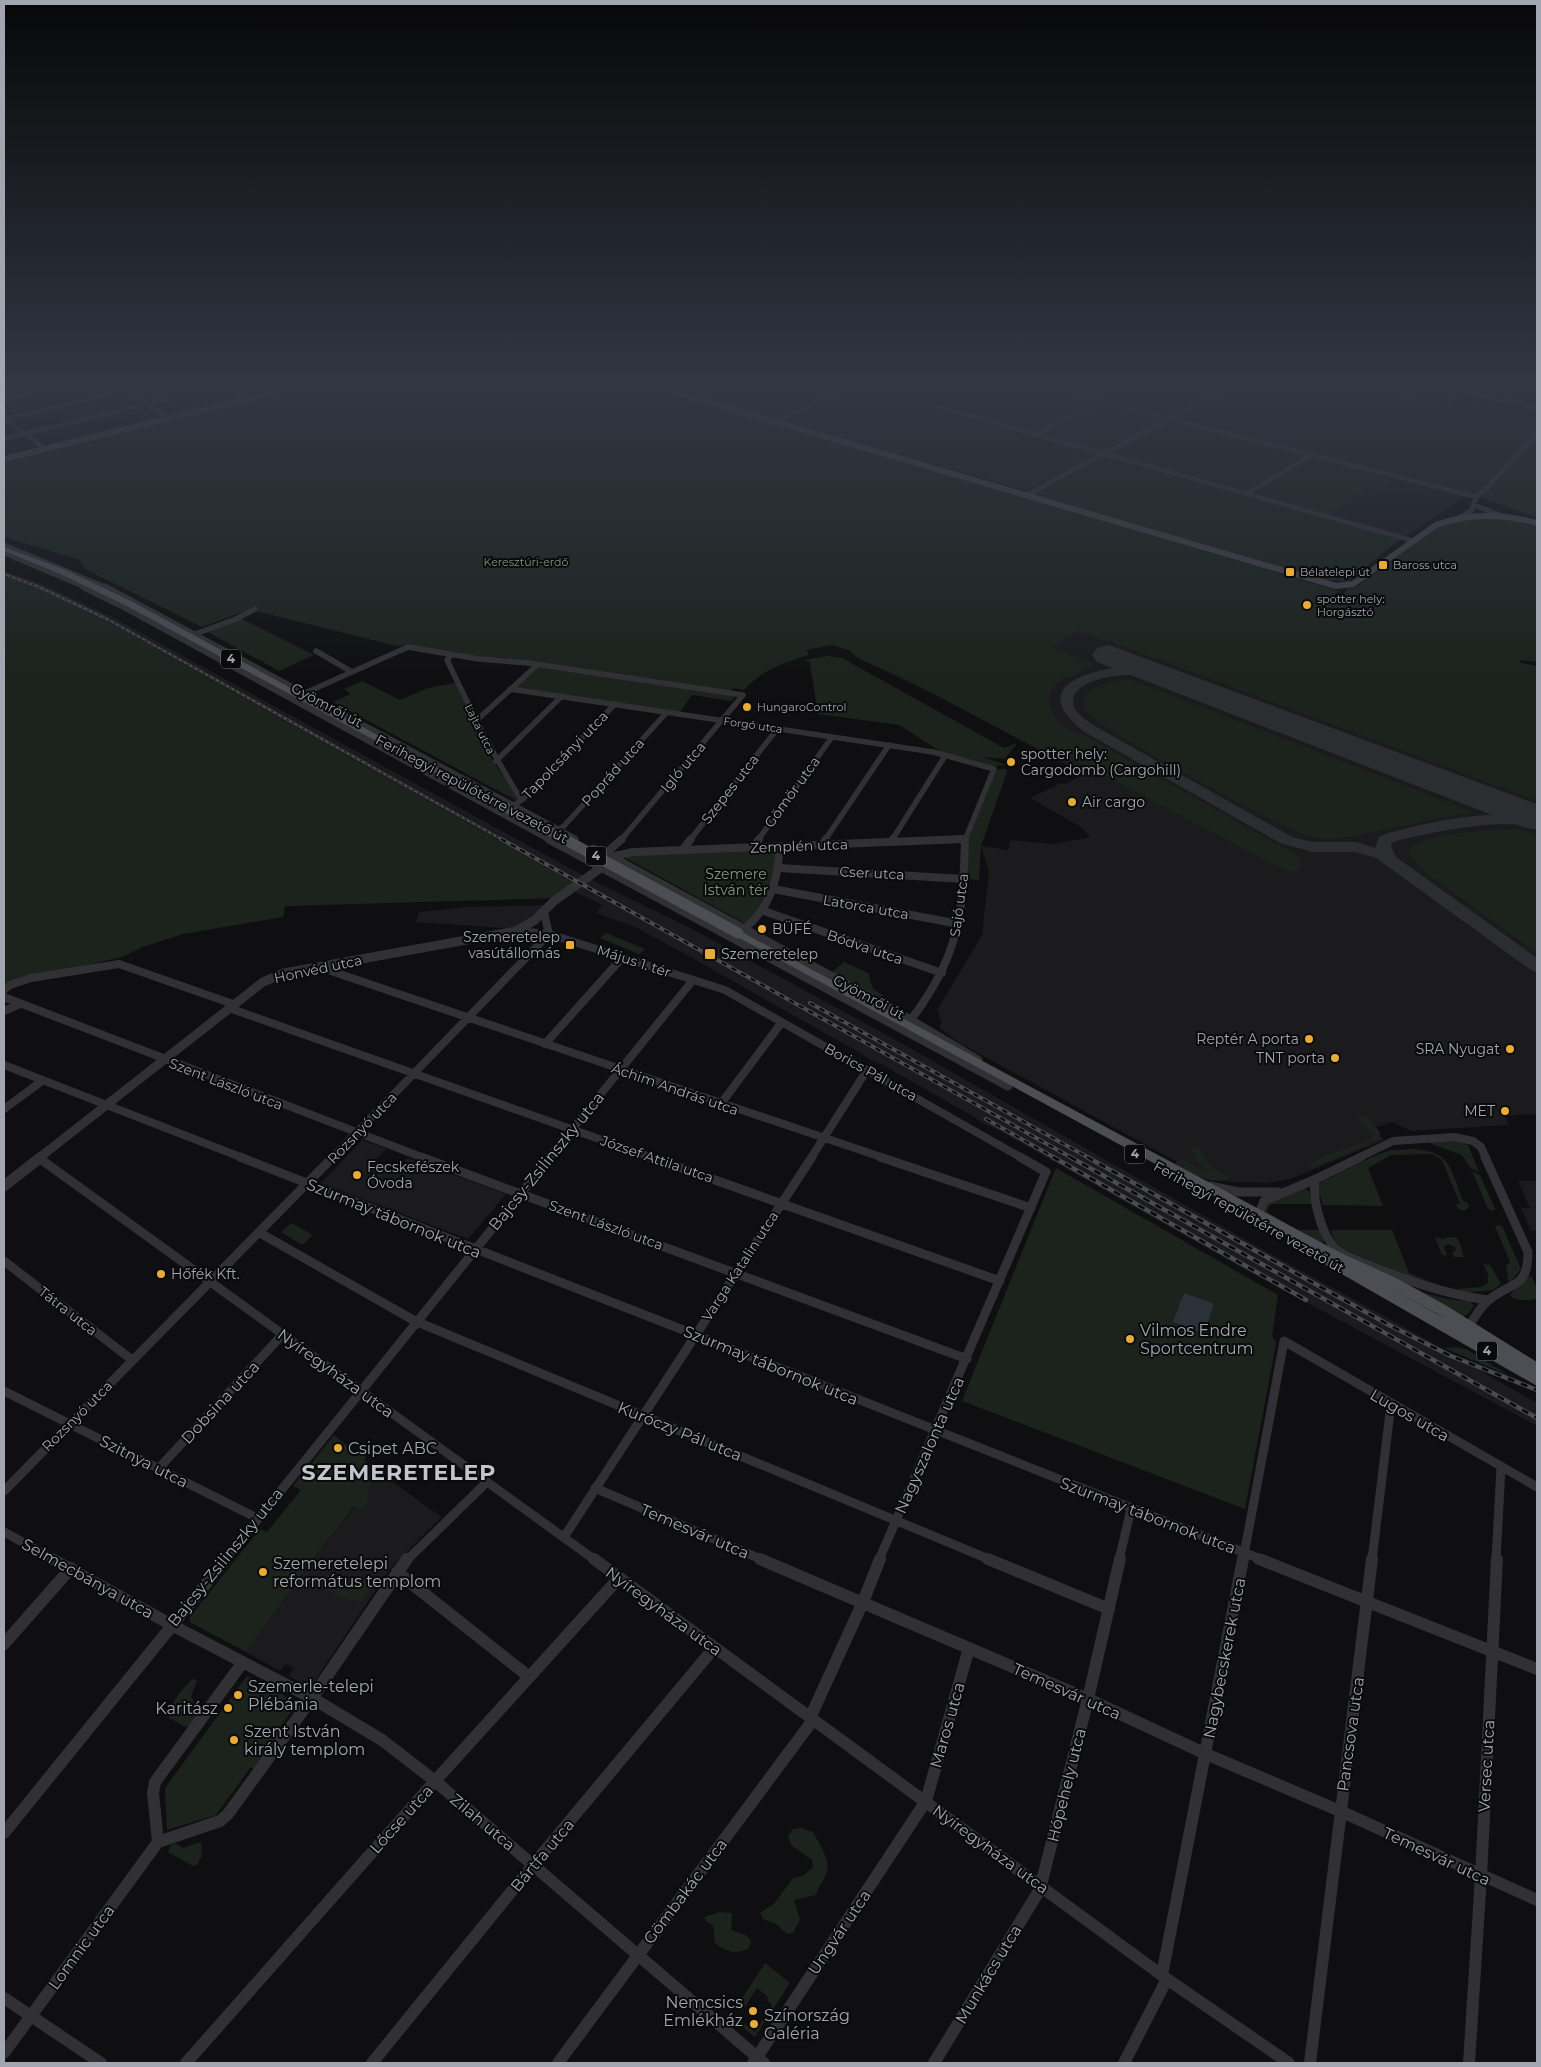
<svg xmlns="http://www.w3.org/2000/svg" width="1541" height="2067" font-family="Montserrat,sans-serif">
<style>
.built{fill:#1b1b1d}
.green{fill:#1c231d}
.water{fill:#2a3138}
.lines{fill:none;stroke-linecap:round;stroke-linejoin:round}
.taxiway{fill:#2c2d30;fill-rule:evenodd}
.runway{fill:#2c2d30;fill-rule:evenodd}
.minor-far4{stroke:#313135;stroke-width:4.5}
.minor-far3{stroke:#313135;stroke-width:5.5}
.minor-far2{stroke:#313135;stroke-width:8}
.minor-far1{stroke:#313135;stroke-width:9}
.minor{stroke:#313135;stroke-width:12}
.tertiary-far3{stroke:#313135;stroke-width:5}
.tertiary-far2{stroke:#313135;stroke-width:7}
.tertiary-far1{stroke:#313135;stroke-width:9}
.tertiary{stroke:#313135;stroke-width:11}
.secondary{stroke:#3f4045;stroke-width:6}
.primary{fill:#4d4e54;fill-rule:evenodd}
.rail-far2-casing{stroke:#4a4b50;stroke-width:2.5}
.rail-far1-casing{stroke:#4a4b50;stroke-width:4}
.rail-casing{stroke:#4a4b50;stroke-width:4.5}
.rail-far2{stroke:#0a0a0b;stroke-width:1;stroke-dasharray:3;stroke-linecap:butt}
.rail-far1{stroke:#0a0a0b;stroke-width:2;stroke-dasharray:5.5;stroke-linecap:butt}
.rail{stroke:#0a0a0b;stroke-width:2.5;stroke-dasharray:7;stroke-linecap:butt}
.primary-bridge-far1{stroke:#4d4e54;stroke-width:9}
.primary-bridge{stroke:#4d4e54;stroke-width:11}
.poi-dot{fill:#e7ac31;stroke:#0a0a0b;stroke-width:2}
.labels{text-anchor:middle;stroke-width:4;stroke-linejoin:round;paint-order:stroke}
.far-park-label{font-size:11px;fill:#799b7b;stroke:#0a0a0b}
.far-poi-label{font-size:11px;fill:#a1a6b1;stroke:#0a0a0b;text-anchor:start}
.far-street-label{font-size:11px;fill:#a1a6b1;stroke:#0a0a0b}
.shield{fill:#0a0a0b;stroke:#74777f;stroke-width:1}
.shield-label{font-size:12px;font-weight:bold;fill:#a1a6b1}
.street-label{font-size:14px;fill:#a1a6b1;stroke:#0a0a0b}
.poi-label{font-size:14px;fill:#a1a6b1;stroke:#0a0a0b;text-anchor:start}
.park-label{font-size:14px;fill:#799b7b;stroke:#0a0a0b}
.near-street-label{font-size:16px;fill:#a1a6b1;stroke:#0a0a0b}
.near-poi-label{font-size:16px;fill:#a1a6b1;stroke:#0a0a0b;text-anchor:start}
.near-district-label{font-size:22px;font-weight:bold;letter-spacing:1px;fill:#c2c5cd;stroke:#0a0a0b}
</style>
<rect width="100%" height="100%" fill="#0f0f11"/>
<path class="built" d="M1399 479 1465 496 1405 537 1329 515 1374 485Z
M835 524 970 528 973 526 1433 648 1537 666V1118L1535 1114 1505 1116 1509 1125 1411 1131 1392 1122 1373 1128 1384 1140 1290 1179 1268 1183 1230 1182 1199 1174 956 1041 939 1027 942 1022 937 1010 982 935 989 872 981 846 1008 850 1010 840 1053 844 1090 837 1081 827 1030 798 1061 783 1065 784 1084 774 958 706 858 658 849 650 696 600Z
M4 571 44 585 112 617 584 876 694 930 903 1044 1260 1248 1404 1327 1537 1403V1426L1248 1271 998 1130 982 1123 976 1118 881 1064 870 1060 860 1053 694 959 635 927 596 913 602 905 569 889 576 884 105 620 37 587 4 576Z
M545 905 533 918 516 929 416 922 419 912 468 907Z
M362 1140 386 1149 375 1161 397 1169 408 1158 506 1194 468 1239 321 1183Z
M1518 1181H1537V1231H1531L1521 1208H1530Z
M382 1474 441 1517 389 1570 310 1688 289 1676 294 1668 286 1664 280 1671 246 1652 316 1555Z"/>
<path class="green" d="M221 389H842L768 421 1339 591 1329 598C1336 598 1345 595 1348 588L1357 586 1441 524 1478 518 1506 519 1537 526V662L1521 660 1518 662 1537 666V801L1079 630 1051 647 1094 664 1071 678 1066 676C1059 681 1053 686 1050 694 1045 711 1066 734 1082 734L1298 856 1301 862 1299 870 1293 872 1282 869 1091 768 1066 758 1060 761 906 679 858 658 849 650 832 645 806 650 809 655C783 663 762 670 744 690L733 688 730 691 496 657 493 659 408 645 397 646 252 610 242 612 202 627 85 569 80 560 4 537V461L239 401Z
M852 389H1048L1164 419 1027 491 779 420Z
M1060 389H1368L1537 419V518L1472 494Z
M1171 420 1399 479 1384 488 1374 485 1329 515 1401 539 1348 581 1324 580 1032 494Z
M4 576 37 587 105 620 573 882 557 898 285 906 283 917 183 934 143 947 122 957 4 984Z
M240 618 314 655 279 671 206 631Z
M827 656 842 658 1004 748 1017 743 1005 759 982 757 1007 765 992 766 946 755 899 725 818 714 810 662 805 660Z
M538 667 736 696 731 701 692 695 680 712 515 688Z
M1120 680H1132L1473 812C1444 818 1416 823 1387 829 1363 834 1334 843 1309 836 1283 829 1093 727 1085 709 1076 690 1107 683 1120 680Z
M362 681 400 700 428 688 455 683 490 756 518 799 517 801 333 702 351 694 344 689Z
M997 769H1006L1007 772 981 846 979 880 968 879V839Z
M1507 829H1519L1537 836V953L1425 872 1407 852C1419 833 1484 831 1507 829Z
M777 849C776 878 764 902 746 924L624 857 628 854Z
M606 933 645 949 639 954 600 938Z
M844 962 868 973 873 989 883 995 880 999 832 972Z
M1361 1116H1366L1380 1132 1379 1139 1313 1168 1308 1165 1326 1155 1370 1140 1373 1134 1358 1118Z
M1452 1139 1468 1145 1479 1172 1470 1168 1462 1155 1431 1144 1429 1141Z
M1194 1147H1198L1212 1167 1228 1177V1179C1212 1186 1190 1173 1175 1164L1179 1159C1191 1160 1198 1171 1210 1172L1199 1164 1191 1149Z
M1417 1149C1452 1153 1451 1171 1463 1201L1468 1203 1469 1207 1464 1211 1459 1209 1455 1204H1460L1442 1160 1432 1154 1391 1155 1368 1168 1383 1206 1323 1205 1318 1189 1321 1182 1372 1157 1391 1150Z
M1056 1168 1278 1295 1272 1336 1276 1343 1245 1509 962 1401Z
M1472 1171 1480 1175 1495 1209 1494 1211 1488 1209Z
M1304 1189 1309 1191 1313 1204H1272L1269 1206 1267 1212 1297 1230H1320L1324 1241 1322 1243 1265 1213V1205Z
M292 1223 313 1235 302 1245 281 1232Z
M1497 1225 1502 1226 1521 1269 1510 1282 1508 1280 1506 1266 1510 1262 1495 1226Z
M1333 1230H1392L1409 1273 1442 1287 1454 1289 1456 1291 1440 1289 1343 1249 1335 1241 1331 1231Z
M1450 1237H1456L1460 1244 1464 1257H1454L1452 1253 1456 1250 1455 1247 1448 1244 1444 1247 1447 1256 1442 1255 1435 1237 1442 1239Z
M1483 1264 1490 1265 1501 1284 1493 1290 1461 1293 1458 1289 1481 1287 1488 1283V1274Z
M1529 1276 1532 1277 1537 1289V1299C1529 1300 1517 1302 1510 1296 1513 1288 1524 1284 1529 1276Z
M1395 1280C1419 1290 1444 1302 1470 1301L1474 1306 1468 1314 1462 1317Z
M1457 1347 1466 1349 1510 1376 1444 1348Z
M334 1435 357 1454 361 1451 366 1456 364 1460 382 1474 368 1490C369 1497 367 1505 362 1510L354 1507 316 1555 246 1652 190 1622V1617L260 1529 267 1532 301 1490 293 1486Z
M326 1577C329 1579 334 1582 338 1583 350 1585 364 1571 373 1585L361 1602 346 1599 310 1583 312 1579Z
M247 1676 298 1703 280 1727 283 1735 259 1768H250L216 1815 167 1830 165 1788Z
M192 1679 197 1680 191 1696C195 1708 200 1716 190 1726L186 1727 169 1718C170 1702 181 1691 192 1679Z
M802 1828 813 1832C819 1844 832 1861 826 1874 823 1883 819 1884 816 1895L794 1900 800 1920 793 1933 787 1934 776 1924 763 1919 760 1913 774 1904 793 1878 803 1876 813 1867 812 1860 791 1845 788 1836 793 1829Z
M201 1842 202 1856 197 1865 193 1866 168 1852 170 1846 175 1843 183 1848Z
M720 1912 732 1913 731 1930 746 1935 751 1941 749 1948C735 1955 727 1952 715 1943L713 1926 706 1921 704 1917Z
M765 1963 790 1983 755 2037 735 2021 737 2018 755 2032 772 2005 767 2000 768 1997 757 1988 744 2008 739 2003Z"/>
<path class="water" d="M1184 1293 1214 1304 1204 1333 1173 1322Z"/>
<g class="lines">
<path class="taxiway" d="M1121 667 1148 669 1179 677 1181 680 1174 684C1159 680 1144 675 1128 675 1112 675 1067 682 1074 706 1076 714 1087 720 1093 725L1292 837 1313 842H1356L1375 848 1379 837 1388 833C1437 820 1487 810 1537 816V826C1490 820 1445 830 1399 840L1392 843 1391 846 1396 857 1537 958V972L1531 970 1376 858 1355 852H1313L1280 843 1083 731C1031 690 1079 672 1121 667Z"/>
<path class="runway" d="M1109 645 1537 804V830L1523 827 1097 662 1092 655 1097 648Z"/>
<path class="minor-far4" d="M1054 389 1476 497
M1444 389 1537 407
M1513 389 1537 393
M125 390 168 418
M4 400 55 389
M1450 401 1462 390
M939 407 1414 541
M4 418 45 449
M4 419 133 389
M775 421 847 389
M1034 435 1103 401
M4 439 170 398
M1246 494 1311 455"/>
<path class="minor-far3" d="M195 634 236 619 255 609
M316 651 352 672
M451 655 447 660C469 706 491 752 519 796L523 799
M510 689 933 752 994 769 965 840
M305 693 408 647 479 659 528 663 743 695
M476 721 537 665
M496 761 562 696
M514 805 523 799 615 704
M558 830 564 826 667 712
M621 840 743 695
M690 840 778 728
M758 840 832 737
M825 840 889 745
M892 840 945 756
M934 840 965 839"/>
<path class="minor-far2" d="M891 842 893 839
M822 845 826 839
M752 848 759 839
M682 850 691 839
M604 855 622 839
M615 856 633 852 965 839
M779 868 964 879
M773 889 959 924
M761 910 942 973
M544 912 549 934
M743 930C769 909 779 880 779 847
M516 931 549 934 725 990 1022 1158
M319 967 884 1158
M4 990 10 985 31 978 119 964 233 1004
M4 997 424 1158
M229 1008 653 1158
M4 1011 20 1004
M910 1020C917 1013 922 1004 928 995 962 942 963 900 965 839
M545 1044 622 958
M4 1065 243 1158
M720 1105 782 1022
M4 1109 42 1081
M332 1158 549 934
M549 1158 693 980
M811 1158 867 1070
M1358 1158 1393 1141 1454 1137 1473 1141 1481 1147 1486 1158"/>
<path class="minor-far1" d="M240 1157 696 1335 1263 1560
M421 1157 967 1359
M650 1157 1000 1281
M880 1157 1031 1208
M39 1158 595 1560
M1316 1179C1311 1197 1322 1237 1337 1250 1345 1256 1355 1259 1364 1263 1405 1280 1444 1294 1488 1300
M1210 1186 1239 1192H1278
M1260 1223 1259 1214 1264 1201 1316 1179 1361 1157
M260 1233 415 1321 991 1560
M4 1261 132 1360
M1464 1326 1468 1327C1475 1318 1480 1306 1490 1299 1513 1281 1528 1288 1528 1252L1485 1157
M4 1391 257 1518
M158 1469 282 1335
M595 1488 763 1560
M4 1491 333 1157
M4 1532 55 1560
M564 1537 812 1157
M225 1560 550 1157
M407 1560 487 1482
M879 1560 1046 1172 1020 1157
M1119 1560 1131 1509
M1243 1560 1284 1341 1537 1487
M1372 1560 1391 1404
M1496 1560 1501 1468"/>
<path class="minor" d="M52 1559 181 1630 312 1698 382 1740 435 1781 764 2063
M594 1559 1167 1979 1289 2063
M760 1559 1088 1699 1206 1754 1340 1811 1537 1900
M988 1559 1109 1609
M1259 1559 1537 1669
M397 1572 528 1676
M4 1644 71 1568
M810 1718 863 1602 880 1559
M4 1833 226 1559
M158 1842 220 1821 228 1814 312 1698 407 1559
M158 1842 153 1793 155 1782 243 1662
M1041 1885 1088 1699 1120 1559
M1162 1975 1243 1559
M4 1998 101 2063
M4 2053 158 1842
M186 2063 435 1781 619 1578
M372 2063 533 1865 714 1648
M558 2063 813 1720
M753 2063 926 1801 969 1648
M934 2063 1042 1886
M1124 2063 1167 1979
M1310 2063 1372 1559
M1469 2063 1481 1876 1497 1559"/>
<path class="tertiary-far3" d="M1026 495 1226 389
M1474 505 1502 516
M1461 517 1471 511 1476 497 1488 487 1537 433
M4 545 108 588
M4 553 87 588"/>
<path class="tertiary-far2" d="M84 587 121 605 551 840
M105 587 575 839"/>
<path class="tertiary-far1" d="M549 839 1008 1086
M593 849 613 858 897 1012 978 1060
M39 1158 263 982 284 973 516 931 535 920 554 901 605 865"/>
<path class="tertiary" d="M4 1186 41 1157"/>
<path class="secondary" d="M663 389 1336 586 1353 584 1436 525C1470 512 1503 514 1537 523
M4 459 288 389"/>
<path class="primary" d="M4 547 66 570 133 602 458 779 453 782 450 781 127 606 60 574 4 551Z
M738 930 1339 1252 1396 1278 1447 1306 1537 1362V1386L1326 1265 1324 1261 1327 1257 734 935 733 933ZM1385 1285 1437 1314 1443 1317Z"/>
<g class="rail-far2-casing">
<path id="rail-far2" d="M4 574 39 587 107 619 503 840"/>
</g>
<g class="rail-far1-casing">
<path id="rail-far1" d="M501 839 1072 1158
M810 1003 1089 1158
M986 1119 1055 1158"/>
</g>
<g class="rail-casing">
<path id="rail" d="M1053 1157 1306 1300
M1070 1157 1537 1418
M1087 1157 1389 1325 1451 1356 1537 1390"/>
</g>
<use href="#rail-far2" class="rail-far2"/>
<use href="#rail-far1" class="rail-far1"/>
<use href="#rail" class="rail"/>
<path class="primary-bridge-far1" d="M453 779 566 840"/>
<path class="primary-bridge" d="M564 839 738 933"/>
</g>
<linearGradient id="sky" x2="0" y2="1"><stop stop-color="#080809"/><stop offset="0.57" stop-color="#313743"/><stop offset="1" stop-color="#313743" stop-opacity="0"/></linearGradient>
<rect width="1541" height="678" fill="url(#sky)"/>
<g class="poi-dot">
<rect x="1378" y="560" width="10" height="10" rx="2.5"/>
<rect x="1285" y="567" width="10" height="10" rx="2.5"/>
<circle cx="1307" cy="605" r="5"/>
<circle cx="747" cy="707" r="5"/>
<circle cx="1011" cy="762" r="5"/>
<circle cx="1072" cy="802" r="5"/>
<circle cx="762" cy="929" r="5"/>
<rect x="565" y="940" width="10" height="10" rx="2.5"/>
<rect x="704" y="948" width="12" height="12" rx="2.5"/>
<circle cx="1309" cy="1039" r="5"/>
<circle cx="1510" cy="1049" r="5"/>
<circle cx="1335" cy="1058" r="5"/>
<circle cx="1505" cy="1111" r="5"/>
<circle cx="357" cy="1175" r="5"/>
<circle cx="161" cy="1274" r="5"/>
<circle cx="1130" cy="1339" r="5"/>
<circle cx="338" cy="1448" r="5"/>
<circle cx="263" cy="1572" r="5"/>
<circle cx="238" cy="1695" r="5"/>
<circle cx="228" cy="1708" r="5"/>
<circle cx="234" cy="1740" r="5"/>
<circle cx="753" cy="2011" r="5"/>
<circle cx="754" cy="2024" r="5"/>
</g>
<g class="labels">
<g class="far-park-label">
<text x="526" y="566">Keresztúri-erdő</text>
</g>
<g class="far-poi-label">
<text x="1393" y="569">Baross utca</text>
<text x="1300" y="576">Bélatelepi út</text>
<text x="1317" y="603">spotter hely:<tspan x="1317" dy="13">Horgásztó</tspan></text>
<text x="757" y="711">HungaroControl</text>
</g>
<g class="far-street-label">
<text transform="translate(753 725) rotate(8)" y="4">Forgó utca</text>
<text transform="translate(480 729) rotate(64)" y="4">Lajta utca</text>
</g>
<g class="shield">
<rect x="221" y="649.5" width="20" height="19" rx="4"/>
<rect x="586" y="846.5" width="20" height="19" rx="4"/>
<rect x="1125" y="1144.5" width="20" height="19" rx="4"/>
<rect x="1477" y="1341.5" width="20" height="19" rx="4"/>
</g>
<g class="shield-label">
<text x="231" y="663">4</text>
<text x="596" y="860">4</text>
<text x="1135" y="1158">4</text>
<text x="1487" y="1355">4</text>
</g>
<g class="street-label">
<text transform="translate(327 705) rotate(28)" y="5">Gyömrői út</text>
<text transform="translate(565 755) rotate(-46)" y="5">Tapolcsányi utca</text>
<text transform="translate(683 767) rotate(-50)" y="5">Igló utca</text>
<text transform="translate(613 772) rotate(-48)" y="5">Poprád utca</text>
<text transform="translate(472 789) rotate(28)" y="5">Ferihegyi repülőtérre vezető út</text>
<text transform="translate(730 789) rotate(-52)" y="5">Szepes utca</text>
<text transform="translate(792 792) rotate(-54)" y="5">Gömör utca</text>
<text transform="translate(799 846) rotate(-2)" y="5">Zemplén utca</text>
<text transform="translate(872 873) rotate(3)" y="5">Cser utca</text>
<text transform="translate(959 905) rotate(-82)" y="5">Sajó utca</text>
<text transform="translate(866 907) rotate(10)" y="5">Latorca utca</text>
<text transform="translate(865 947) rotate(19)" y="5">Bódva utca</text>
<text transform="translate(634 961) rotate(18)" y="5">Május 1. tér</text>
<text transform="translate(318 969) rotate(-12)" y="5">Honvéd utca</text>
<text transform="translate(869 997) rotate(28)" y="5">Gyömrői út</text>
<text transform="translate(871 1072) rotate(29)" y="5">Borics Pál utca</text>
<text transform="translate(226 1084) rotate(21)" y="5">Szent László utca</text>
<text transform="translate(675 1089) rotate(19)" y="5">Áchim András utca</text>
<text transform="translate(362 1128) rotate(-46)" y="5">Rozsnyó utca</text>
<text transform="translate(657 1159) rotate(19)" y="5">József Attila utca</text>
<text transform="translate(1249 1217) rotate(29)" y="5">Ferihegyi repülőtérre vezető út</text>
<text transform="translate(606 1225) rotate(20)" y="5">Szent László utca</text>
<text transform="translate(740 1266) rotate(-57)" y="5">Varga Katalin utca</text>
<text transform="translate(68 1311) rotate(38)" y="5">Tátra utca</text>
<text transform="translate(77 1416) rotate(-45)" y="5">Rozsnyó utca</text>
</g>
<g class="poi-label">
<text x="1021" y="759">spotter hely:<tspan x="1021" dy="16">Cargodomb (Cargohill)</tspan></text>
<text x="1082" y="807">Air cargo</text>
<text x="772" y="934">BÜFÉ</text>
<text x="560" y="942" text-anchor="end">Szemeretelep<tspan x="560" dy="16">vasútállomás</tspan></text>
<text x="721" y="959">Szemeretelep</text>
<text x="1299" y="1044" text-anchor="end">Reptér A porta</text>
<text x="1500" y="1054" text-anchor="end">SRA Nyugat</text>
<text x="1325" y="1063" text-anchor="end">TNT porta</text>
<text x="1495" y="1116" text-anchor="end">MET</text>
<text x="367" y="1172">Fecskefészek<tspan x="367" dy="16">Óvoda</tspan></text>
<text x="171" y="1279">Hőfék Kft.</text>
</g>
<g class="park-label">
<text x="736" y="879">Szemere<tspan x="736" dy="16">István tér</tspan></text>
</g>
<g class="near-street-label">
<text transform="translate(546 1161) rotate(-51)" y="6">Bajcsy-Zsilinszky utca</text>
<text transform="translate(394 1218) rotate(22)" y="6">Szurmay tábornok utca</text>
<text transform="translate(771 1365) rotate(22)" y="6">Szurmay tábornok utca</text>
<text transform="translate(336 1373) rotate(36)" y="6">Nyíregyháza utca</text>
<text transform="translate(220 1402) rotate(-47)" y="6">Dobsina utca</text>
<text transform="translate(1410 1415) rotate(30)" y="6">Lugos utca</text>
<text transform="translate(680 1431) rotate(22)" y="6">Kuróczy Pál utca</text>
<text transform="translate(929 1445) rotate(-66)" y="6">Nagyszalonta utca</text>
<text transform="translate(144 1461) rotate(27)" y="6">Szitnya utca</text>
<text transform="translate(1148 1515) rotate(21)" y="6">Szurmay tábornok utca</text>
<text transform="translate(695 1531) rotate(23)" y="6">Temesvár utca</text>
<text transform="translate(225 1557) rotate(-51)" y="6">Bajcsy-Zsilinszky utca</text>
<text transform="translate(88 1578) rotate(29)" y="6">Selmecbánya utca</text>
<text transform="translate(664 1611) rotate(36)" y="6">Nyíregyháza utca</text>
<text transform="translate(1224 1658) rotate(-79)" y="6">Nagybecskerek utca</text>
<text transform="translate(1067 1691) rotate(24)" y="6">Temesvár utca</text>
<text transform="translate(947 1725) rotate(-74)" y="6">Maros utca</text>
<text transform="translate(1350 1734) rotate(-82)" y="6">Pancsova utca</text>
<text transform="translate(1486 1766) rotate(-87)" y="6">Versec utca</text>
<text transform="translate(1066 1785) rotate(-76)" y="6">Hópehely utca</text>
<text transform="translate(401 1819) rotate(-48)" y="6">Lőcse utca</text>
<text transform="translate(483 1822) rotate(40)" y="6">Zilah utca</text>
<text transform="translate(991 1849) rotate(36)" y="6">Nyíregyháza utca</text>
<text transform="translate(542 1855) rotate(-50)" y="6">Bártfa utca</text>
<text transform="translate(1437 1856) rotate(25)" y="6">Temesvár utca</text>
<text transform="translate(685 1891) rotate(-53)" y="6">Gömbakác utca</text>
<text transform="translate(839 1932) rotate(-56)" y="6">Ungvár utca</text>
<text transform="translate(81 1947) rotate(-54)" y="6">Lomnic utca</text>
<text transform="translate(988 1974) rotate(-59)" y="6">Munkács utca</text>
</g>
<g class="near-poi-label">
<text x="1140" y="1336">Vilmos Endre<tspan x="1140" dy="18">Sportcentrum</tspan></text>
<text x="348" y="1454">Csipet ABC</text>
<text x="273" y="1569">Szemeretelepi<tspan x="273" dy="18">református templom</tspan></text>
<text x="248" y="1692">Szemerle-telepi<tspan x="248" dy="18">Plébánia</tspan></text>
<text x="218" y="1714" text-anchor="end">Karitász</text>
<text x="244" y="1737">Szent István<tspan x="244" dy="18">király templom</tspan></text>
<text x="743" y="2008" text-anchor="end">Nemcsics<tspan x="743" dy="18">Emlékház</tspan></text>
<text x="764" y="2021">Színország<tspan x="764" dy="18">Galéria</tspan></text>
</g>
<g class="near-district-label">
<text x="399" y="1480">SZEMERETELEP</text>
</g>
</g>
<rect width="1541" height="2067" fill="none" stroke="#a1a6b1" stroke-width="10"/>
</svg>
